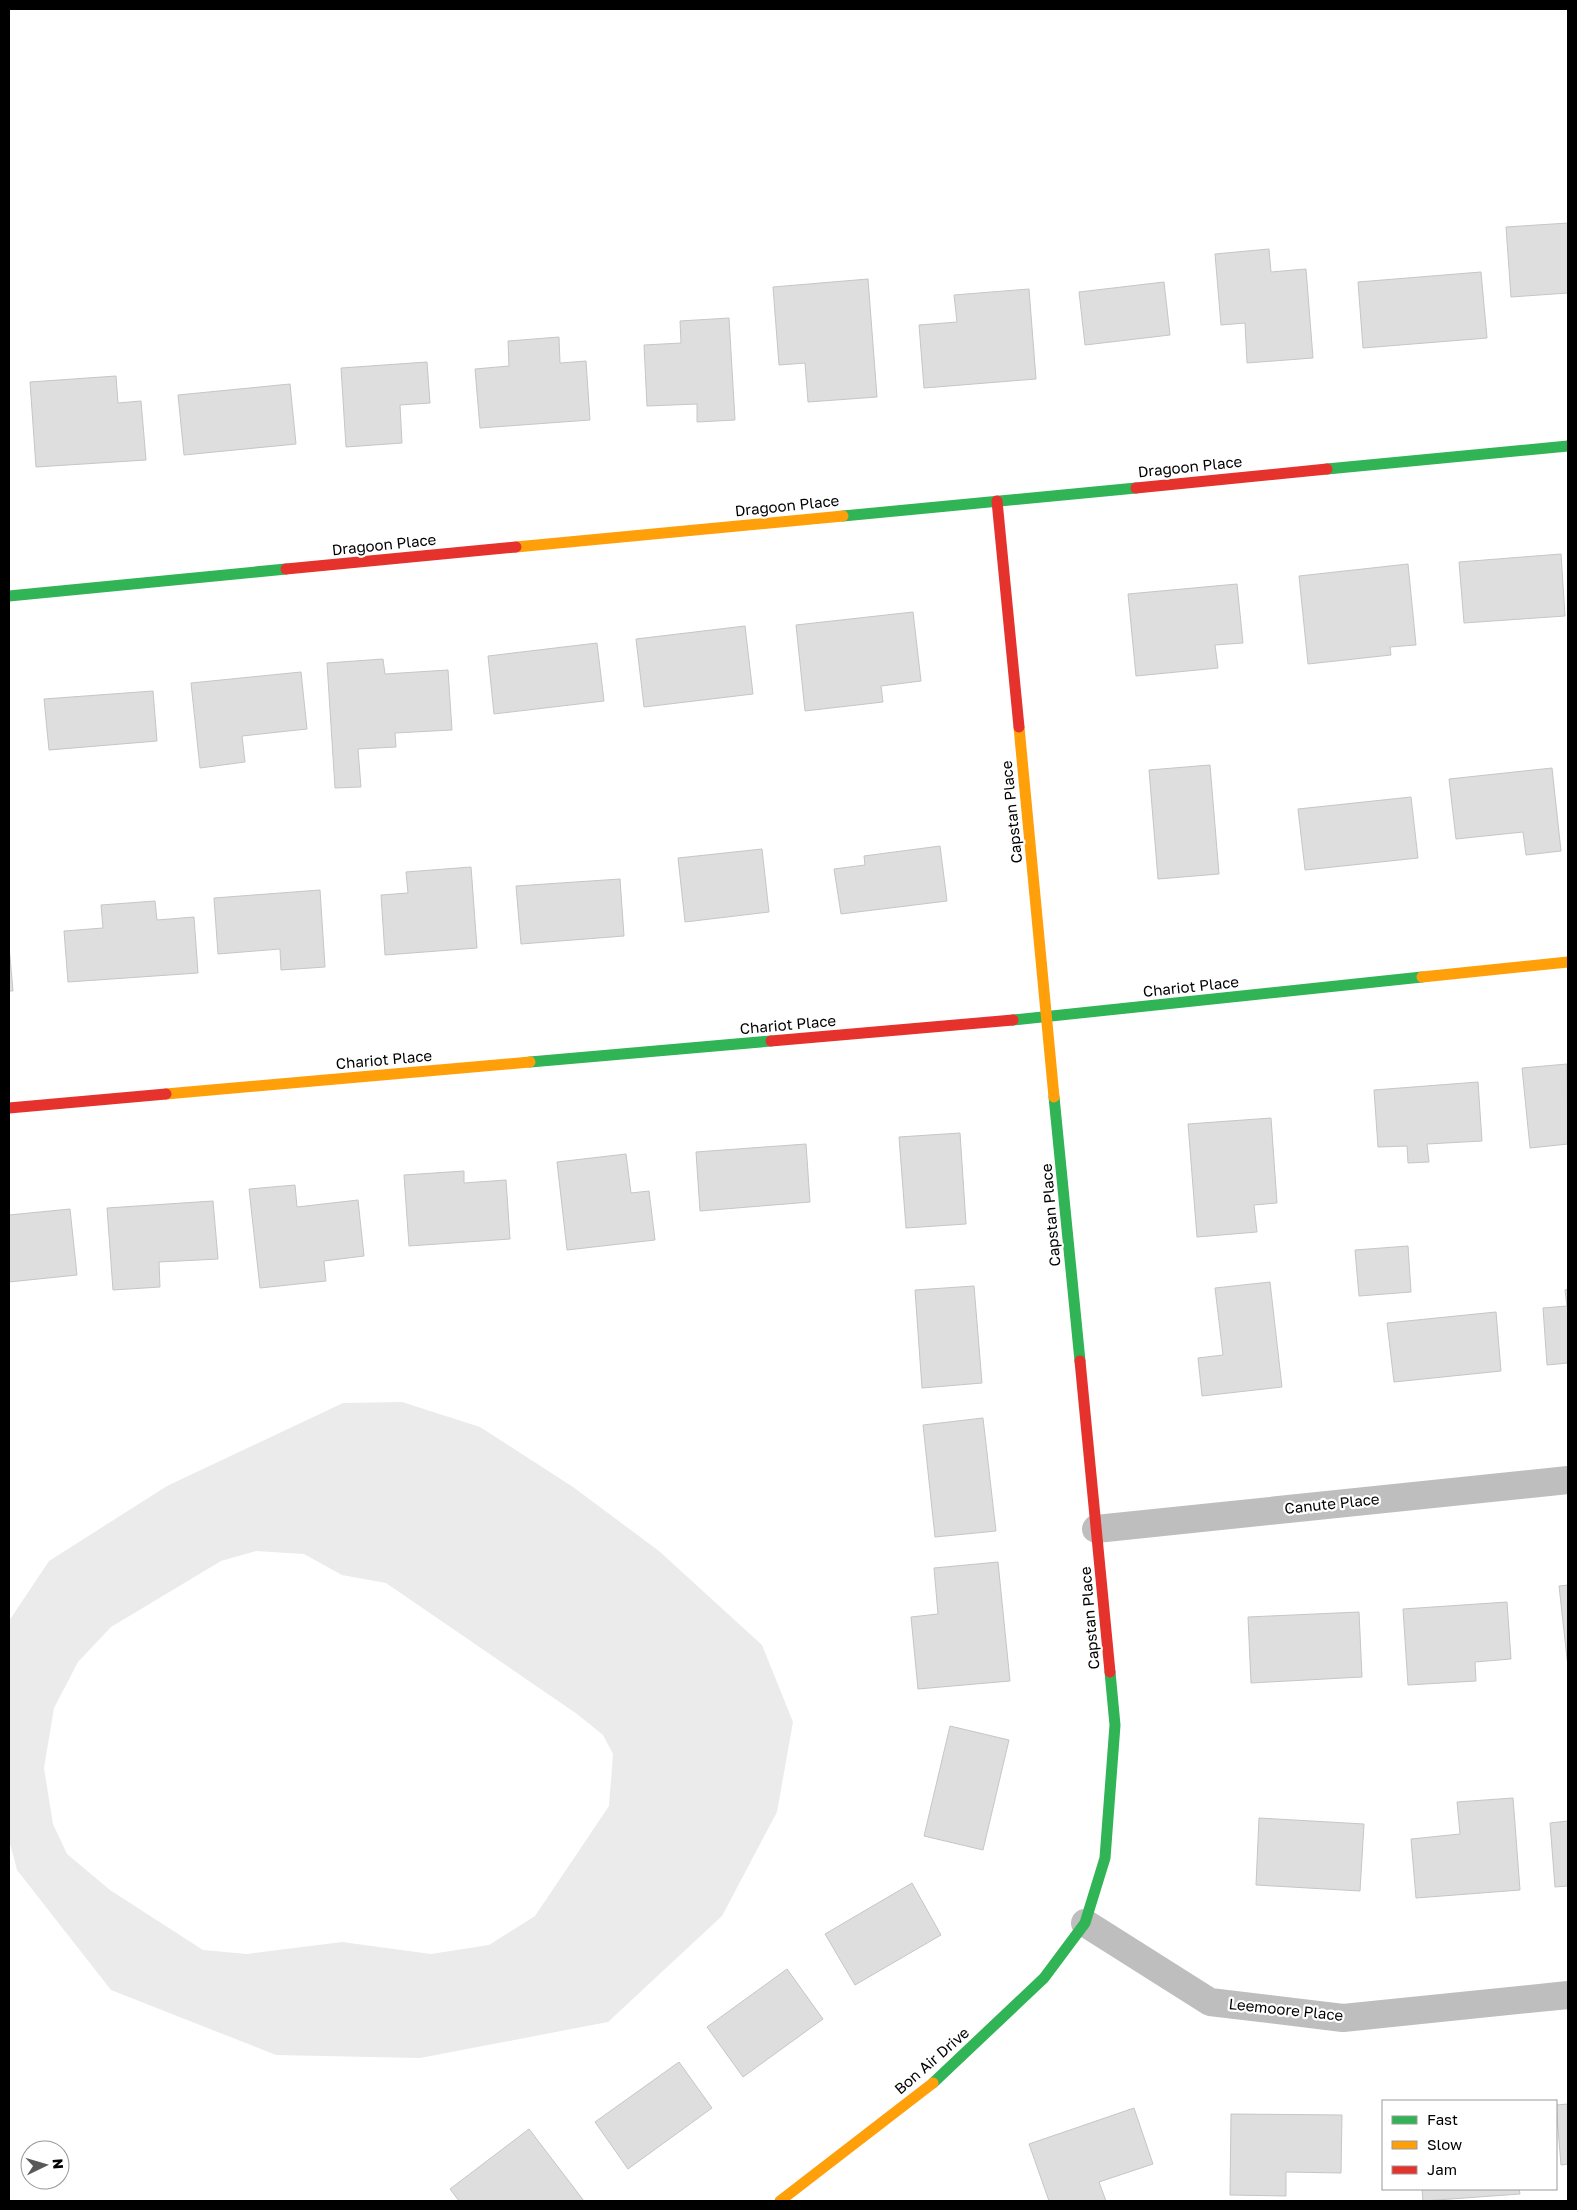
<svg xmlns="http://www.w3.org/2000/svg" width="1577" height="2210" font-family="'Golos Text',sans-serif">
<style>
.green{fill:#ebebeb;fill-rule:evenodd}
.building{fill:#dedede;stroke:#c6c6c6}
.lines{fill:none;stroke-linecap:round;stroke-linejoin:round}
.street{stroke:#bebebe;stroke-width:28}
.fast{stroke:#30b455;stroke-width:11}
.slow{stroke:#ff9f0a;stroke-width:11}
.jam{stroke:#e5322d;stroke-width:11}
.labels{text-anchor:middle;stroke-width:4.5;stroke-linejoin:round;paint-order:stroke}
.street-label{font-size:15px;fill:#000;stroke:#fff}
</style>
<rect width="100%" height="100%" fill="#fff"/>
<path class="green" d="M402 1402 480 1427 573 1487 659 1551 762 1645 793 1722 777 1812 722 1916 608 2022 420 2058 276 2055 111 1990 17 1870 9 1840V1621L49 1561 167 1486 343 1403ZM256 1551 304 1554 342 1575 386 1583 577 1714 603 1735 613 1754 609 1806 535 1916 489 1945 431 1954 342 1942 247 1954 203 1950 110 1890 67 1854 53 1824 44 1768 54 1708 78 1662 111 1627 221 1561Z"/>
<path class="building" d="M1568 223V293L1511 297 1506 227Z
M1269 249 1271 272 1306 269 1313 358 1247 363 1245 323 1221 325 1215 254Z
M1481 272 1487 338 1363 348 1358 282Z
M868 279 877 397 808 402 805 363 779 365 773 287Z
M1164 282 1170 335 1085 345 1079 292Z
M1029 289 1036 379 924 388 919 325 957 322 954 295Z
M729 318 735 420 697 422V404L647 406 644 345 681 343 680 321Z
M559 337 560 363 586 361 590 420 480 428 475 369 509 366 508 341Z
M427 362 430 403 400 405 402 443 346 447 341 368Z
M116 376 118 403 141 401 146 460 36 467 30 382Z
M290 384 296 444 184 455 178 395Z
M1561 554 1565 616 1464 623 1459 562Z
M1408 564 1416 645 1390 647 1391 655 1308 664 1299 576Z
M1237 584 1243 643 1215 645 1218 668 1136 676 1128 594Z
M913 612 921 681 881 686 883 702 805 711 796 625Z
M745 626 753 694 644 707 636 639Z
M597 643 604 701 494 714 488 656Z
M383 659 385 674 448 670 452 730 395 733 396 747 358 749 361 787 335 788 327 663Z
M301 672 307 729 242 736 245 762 200 768 191 683Z
M153 691 157 741 49 750 44 699Z
M1210 765 1219 874 1158 879 1149 770Z
M1552 768 1561 851 1526 855 1523 832 1456 839 1449 779Z
M1411 797 1418 858 1305 870 1298 809Z
M940 846 947 901 841 914 834 869 865 865 864 856Z
M762 849 769 912 685 922 678 858Z
M471 867 477 948 385 955 381 895 408 893 406 872Z
M620 879 624 936 521 944 516 886Z
M320 890 325 967 281 970 280 949 218 954 214 898Z
M155 901 157 920 194 917 198 973 68 982 64 931 103 928 101 905Z
M9 946 13 991H9Z
M1567 1064 1568 1144 1530 1148 1522 1068Z
M1478 1082 1482 1141 1427 1144 1429 1162 1408 1163 1407 1146 1378 1147 1374 1090Z
M1271 1118 1277 1203 1254 1205 1257 1232 1197 1237 1188 1124Z
M960 1133 966 1224 906 1228 899 1137Z
M806 1144 810 1202 700 1211 696 1152Z
M626 1154 631 1193 649 1191 655 1240 567 1250 557 1162Z
M464 1171V1183L506 1180 510 1239 409 1246 404 1175Z
M295 1185 297 1207 358 1200 364 1256 324 1261 326 1281 260 1288 249 1189Z
M213 1201 218 1259 159 1262 160 1287 113 1290 107 1208Z
M70 1209 77 1275 9 1282V1215Z
M1408 1246 1411 1292 1359 1296 1355 1250Z
M1270 1282 1282 1387 1202 1396 1198 1358 1223 1355 1215 1288Z
M974 1286 982 1383 922 1388 915 1290Z
M1568 1289V1363L1547 1365 1543 1308 1567 1306 1565 1290Z
M1496 1312 1501 1371 1394 1382 1387 1323Z
M983 1418 996 1531 935 1537 923 1425Z
M998 1562 1010 1681 918 1689 911 1617 938 1614 934 1568Z
M1568 1585V1667L1559 1586Z
M1507 1602 1511 1659 1475 1662 1476 1681 1408 1685 1403 1609Z
M1359 1612 1362 1677 1251 1683 1248 1617Z
M950 1726 1009 1740 983 1850 924 1836Z
M1513 1798 1520 1890 1416 1898 1411 1839 1460 1834 1457 1802Z
M1259 1818 1364 1824 1360 1891 1256 1885Z
M1568 1821V1886L1555 1887 1550 1823Z
M912 1883 941 1935 855 1985 825 1934Z
M787 1969 823 2019 743 2077 707 2027Z
M679 2062 712 2108 628 2169 595 2122Z
M1568 2104V2164L1561 2165 1556 2105Z
M1134 2108 1153 2164 1099 2182 1106 2201H1049L1029 2144Z
M1231 2114 1342 2115 1341 2173 1286 2172V2196L1230 2195Z
M529 2129 584 2201H459L450 2189Z
M1422 2189H1519L1520 2194 1423 2201Z"/>
<g class="lines">
<path class="street" d="M1096 1529 1568 1480
M1085 1923 1210 2002 1343 2018 1568 1995"/>
<path class="fast" d="M1327 469 1568 446
M843 516 1136 488
M9 596 286 569
M1013 1020 1422 977
M530 1062 771 1041
M1054 1097 1080 1361
M933 2083 1044 1978 1085 1923 1105 1858 1115 1725 1110 1672"/>
<path class="slow" d="M516 547 843 516
M1019 727 1054 1097
M1422 977 1568 962
M166 1094 530 1062
M780 2201 933 2083"/>
<path class="jam" d="M1136 488 1327 469
M997 501 1019 727
M286 569 516 547
M771 1041 1013 1020
M9 1108 166 1094
M1080 1361 1110 1672"/>
</g>
<g class="labels">
<g class="street-label">
<text transform="translate(1190 467) rotate(-6)" y="5">Dragoon Place</text>
<text transform="translate(787 506) rotate(-6)" y="5">Dragoon Place</text>
<text transform="translate(384 545) rotate(-6)" y="5">Dragoon Place</text>
<text transform="translate(1012 812) rotate(-96)" y="5">Capstan Place</text>
<text transform="translate(1191 987) rotate(-6)" y="5">Chariot Place</text>
<text transform="translate(788 1025) rotate(-5)" y="5">Chariot Place</text>
<text transform="translate(384 1060) rotate(-5)" y="5">Chariot Place</text>
<text transform="translate(1051 1215) rotate(-95)" y="5">Capstan Place</text>
<text transform="translate(1332 1504) rotate(-6)" y="5">Canute Place</text>
<text transform="translate(1090 1618) rotate(-95)" y="5">Capstan Place</text>
<text transform="translate(1286 2010) rotate(6)" y="5">Leemoore Place</text>
<text transform="translate(932 2061) rotate(-41)" y="5">Bon Air Drive</text>
</g>
</g>
<rect width="1577" height="2210" fill="none" stroke="#000000" stroke-width="20"/>
<rect x="1382" y="2100" width="175" height="90" fill="#ffffff" stroke="#999999"/>
<rect x="1392" y="2116" width="25" height="8" fill="#30b455" stroke="#999999"/>
<text x="1427" y="2125" font-size="15" fill="#000000">Fast</text>
<rect x="1392" y="2141" width="25" height="8" fill="#ff9f0a" stroke="#999999"/>
<text x="1427" y="2150" font-size="15" fill="#000000">Slow</text>
<rect x="1392" y="2166" width="25" height="8" fill="#e5322d" stroke="#999999"/>
<text x="1427" y="2175" font-size="15" fill="#000000">Jam</text>
<g transform="translate(45 2165) rotate(85)"><circle r="24" fill="#ffffff" stroke="#999999"/>
<path d="M0-4L9 19L0 12L-9 19Z" fill="#595959"/>
<text y="-8" font-size="14" font-weight="bold" text-anchor="middle" fill="#000000">N</text>
</g>
</svg>
